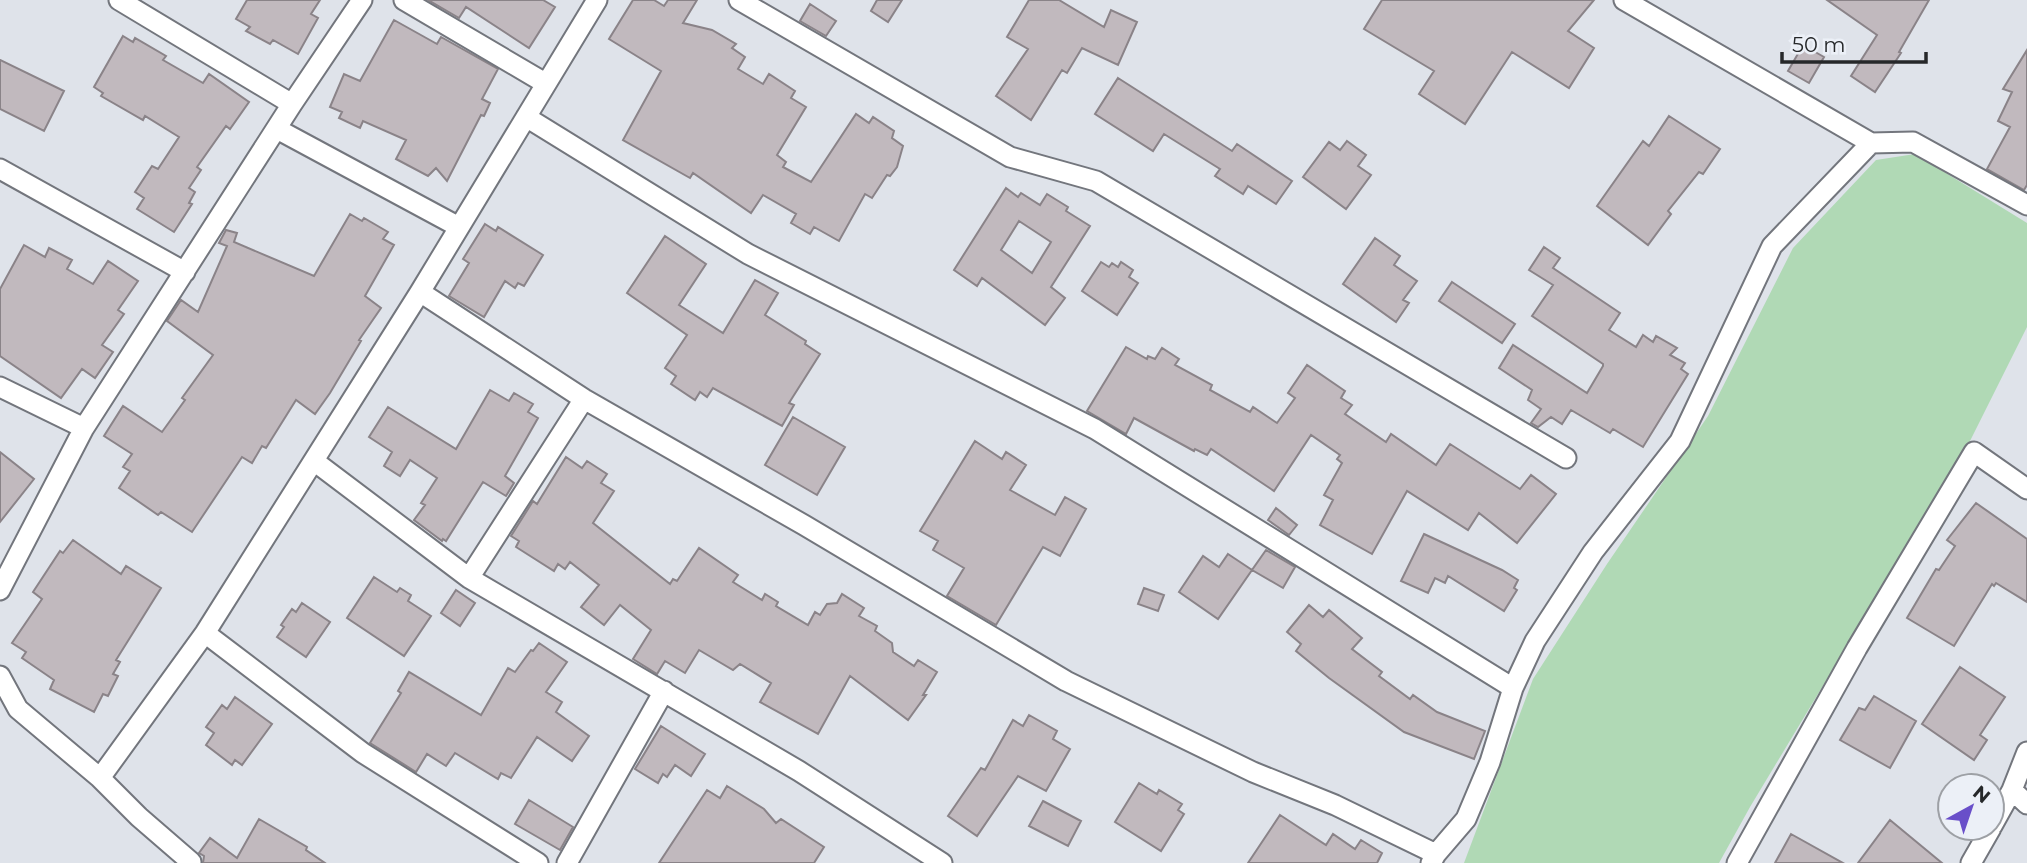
<svg xmlns="http://www.w3.org/2000/svg" width="2027" height="863" font-family="Montserrat,sans-serif">
<style>
.green{fill:#b0d9b5}
.building{fill:#c1b9be;stroke:#8a8388;stroke-width:2;fill-rule:evenodd}
.lines{fill:none;stroke-linecap:round;stroke-linejoin:round}
.street-casing{stroke:#73767d;stroke-width:23}
.street{stroke:#fff;stroke-width:19}
</style>
<rect width="100%" height="100%" fill="#dfe3ea"/>
<path class="green" d="M1915 154 2027 223V327L1969 443 1750 807 1719 863H1464L1533 679 1607 564 1708 416 1793 248 1876 160Z"/>
<path class="building" d="M247 0H320L311 14 318 18 298 54 273 40 270 44 246 31 250 27 236 19Z
M428 0H543L555 7 529 48 466 7 459 18Z
M633 0H654L664 6 668 0H697L683 23 712 30 736 44 732 48 745 57 738 69 763 84 769 74 795 91 791 98 806 107 777 155 786 162 783 167 811 182 856 114 869 123 873 117 894 131 892 138 903 146 897 167 890 176 887 175 872 198 865 194 839 241 814 227 810 234 791 223 796 214 763 195 751 213 693 173 690 178 623 140 661 71 609 39Z
M877 0H902L888 22 871 11Z
M1029 0H1059L1104 27 1111 10 1137 22 1118 65 1082 48 1067 73 1062 70 1031 120 996 96 1028 49 1007 37Z
M1382 0H1594L1568 31 1594 48 1569 88 1512 52 1465 124 1419 94 1434 71 1364 29Z
M1827 0H1929L1899 52 1901 53 1875 92 1851 76 1877 35Z
M810 4 836 21 826 36 800 21Z
M394 20 437 44 441 37 498 69 482 99 490 103 484 116 481 115 447 181 436 168 428 176 396 159 406 140 363 121 360 128 339 118 342 112 330 107 344 74 360 81Z
M123 36 133 42 135 38 166 56 163 60 203 83 209 74 249 102 230 129 226 126 197 167 201 170 189 188 195 192 189 203 192 204 174 232 137 209 144 198 135 192 152 166 158 169 179 137 145 116 143 120 101 96 103 93 94 87Z
M1803 45 1824 57 1809 83 1788 71Z
M2027 50V185L2024 190 1987 169 2010 127 1998 121 2012 92 2003 89Z
M0 60 64 91 44 131 0 109Z
M1118 78 1232 151 1237 144 1292 181 1276 204 1248 186 1243 194 1215 176 1220 169 1164 134 1153 151 1095 114Z
M1669 116 1720 149 1703 174 1699 172 1668 211 1671 214 1648 245 1597 206 1643 141 1649 146Z
M1347 141 1366 155 1358 166 1371 175 1346 209 1303 177 1329 142 1340 150Z
M1006 188 1018 197 1021 193 1040 205 1047 194 1068 207 1066 211 1090 226 1051 287 1065 298 1045 325 982 278 977 286 954 270ZM1019 221 1051 242 1032 273 1001 250Z
M350 214 362 221 364 218 388 232 383 239 394 245 365 296 381 308 359 340 361 341 330 393 315 414 296 400 266 448 262 446 252 463 242 457 192 532 161 512 158 515 119 488 130 471 123 467 132 454 104 436 123 406 162 432 185 400 182 398 213 355 167 321 181 300 198 312 227 246 219 243 226 230 237 233 234 242 314 276Z
M485 224 496 231 498 227 543 255 524 286 518 283 515 288 505 281 484 317 449 296 469 263 463 259Z
M665 236 706 264 679 305 723 333 755 280 778 293 765 315 806 341 805 344 820 354 789 403 794 405 782 426 713 388 707 397 700 392 695 400 671 384 676 376 665 368 687 335 627 293Z
M1375 238 1400 256 1394 265 1417 281 1403 300 1409 303 1396 322 1343 284Z
M24 245 45 257 49 248 72 260 67 269 93 284 108 261 138 281 118 310 124 314 102 345 113 352 95 378 82 369 61 398 0 356V289Z
M1544 247 1560 258 1553 268 1620 313 1609 330 1636 347 1643 335 1653 342 1656 336 1677 348 1670 355 1685 363 1681 369 1688 374 1643 447 1613 429 1610 433 1571 410 1562 424 1551 417 1538 427 1531 423 1541 409 1528 400 1532 390 1499 368 1513 345 1587 393 1603 366V364L1532 316 1553 285 1529 270Z
M1101 262 1109 267 1112 263 1118 267 1121 262 1133 270 1129 277 1138 283 1117 315 1082 291Z
M1452 282 1515 324 1502 343 1439 301Z
M1126 347 1147 359 1148 356 1155 359 1162 348 1179 359 1175 365 1212 385 1210 390 1250 412 1253 407 1277 423 1295 398 1288 393 1307 365 1345 391 1341 398 1352 405 1345 414 1386 442 1391 434 1436 465 1450 444 1520 489 1531 475 1556 494 1517 543 1479 513 1468 530 1407 491 1372 554 1320 525 1333 500 1324 495 1342 463 1337 459 1340 455 1311 435 1274 491 1211 449 1207 455 1195 449 1194 451 1134 418 1126 434 1087 411Z
M490 390 509 401 514 393 533 404 528 412 538 418 505 476 514 483 506 496 483 482 446 541 443 539 442 541 414 520 425 505 421 503 437 478 410 460 400 476 384 466 392 452 369 437 388 407 456 449Z
M793 417 845 447 817 495 765 465Z
M975 441 1002 459 1006 452 1026 465 1010 490 1055 515 1065 497 1086 509 1060 556 1043 547 996 625 947 596 964 568 933 550 938 541 920 531Z
M0 452 34 479 0 522Z
M566 457 582 468 587 461 607 474 601 483 614 491 593 523 670 584 673 579 677 581 699 548 738 575 733 582 762 600 765 594 778 602 776 606 808 625 815 612 820 615 827 604 837 603 842 594 864 608 859 616 877 626 875 631 892 643 893 652 914 666 918 660 937 672 923 695H926L908 720 850 676 818 734 760 702 771 683 740 664 733 670 699 650 685 673 665 661 657 674 633 659 651 630 620 605 604 625 581 607 599 585 570 562 565 569 558 564 554 571 516 547 519 541 511 536 533 501 537 504Z
M1976 503 2027 539V602L1996 583 1994 586 1992 584 1954 646 1907 618 1936 569 1939 570 1955 546 1947 540Z
M1276 508 1297 525 1289 535 1268 520Z
M1424 534 1502 570 1518 580 1514 588 1517 590 1504 611 1448 576 1445 583 1435 578 1428 593 1401 581Z
M73 540 121 574 126 566 161 588 116 660 120 662 113 674 118 676 108 696 103 694 94 712 50 689 54 680 22 658 26 652 12 643 42 599 33 592 60 551 63 553Z
M1266 550 1295 567 1283 588 1252 570Z
M1228 554 1252 570 1218 619 1179 592 1203 556 1219 567Z
M374 577 397 592 400 588 411 595 408 601 431 616 404 656 347 618Z
M1144 588 1164 595 1158 611 1138 604Z
M456 590 475 603 460 626 441 613Z
M302 603 330 622 306 657 277 637 284 627 281 625 292 609 296 612Z
M1309 605 1323 617 1329 610 1362 638 1352 649 1382 672 1379 676 1410 699 1413 695 1437 712 1485 731 1474 759 1404 732 1329 678 1296 651 1301 644 1287 632Z
M539 643 567 662 546 692 562 702 556 712 589 736 572 761 537 737 511 778 501 773 498 779 455 753 446 766 427 754 416 772 370 743 401 693 398 691 409 672 481 715 508 668 515 672 531 650 533 651Z
M1960 667 2005 697 1980 735 1987 740 1974 760 1922 724Z
M1874 696 1916 721 1890 768 1840 740 1859 708 1865 710Z
M235 697 272 724 242 765 235 760 232 765 206 745 214 733 206 727 222 705 227 709Z
M1029 715 1057 731 1053 739 1070 749 1046 791 1018 776 977 836 948 816 981 768 985 770 1013 720 1023 726Z
M661 726 705 754 691 776 675 765 667 777 663 774 658 783 635 769Z
M1139 783 1157 794 1159 790 1182 804 1178 810 1184 814 1161 851 1115 822Z
M727 786 764 809 776 823 781 819 824 847 814 863H659L707 790 720 798Z
M529 800 573 827 560 850 515 824Z
M1043 801 1081 821 1068 846 1029 826Z
M1280 815 1326 845 1333 834 1355 849 1361 840 1382 853 1377 863H1248Z
M259 819 307 847 306 850 325 863H203L204 856 199 853 210 838 237 858Z
M1890 820 1942 863H1858Z
M1791 834 1843 863H1775Z"/>
<g class="lines">
<g class="street-casing">
<path id="street" d="M119 0 292 104
M404 0 545 83
M739 0 1010 157 1096 181 1566 458
M1624 0 1871 143 1913 142 2027 205
M526 117 748 254 1095 429 1513 688
M277 129 459 227
M0 169 185 272
M420 292 584 399 804 525 1066 681 1253 772 1335 805 1436 854 1431 863
M0 387 84 428
M314 461 469 578 799 771 942 863
M469 578 584 399
M0 590 84 428 292 104 362 0
M205 633 363 753 538 863
M0 676 18 709 100 778 205 633 420 292 597 0
M100 778 139 817 191 862
M2012 790 2027 804
M1992 826 2012 790 2027 752
M1436 854 1466 819 1490 762 1513 688 1535 641 1593 552 1680 441 1772 246 1871 143
M567 863 664 691
M1737 863 1857 648 1974 452 2027 489
M1971 863 1991 828"/>
</g>
<use href="#street" class="street"/>
</g>
<g transform="translate(1971 807) rotate(40)"><circle r="33" fill="#ecf0f7" stroke="#9da0a5" stroke-width="2"/>
<path d="M0-5L12 26L0 18L-12 26Z" fill="#694fc9"/>
<text y="-10" font-size="19" font-weight="bold" text-anchor="middle" fill="#26282a">N</text>
</g>
<path d="M1782 52v10h144v-10" fill="none" stroke="#26282a" stroke-width="3.5"/>
<text x="1792" y="52" font-size="21" fill="#26282a" stroke="#ecf0f7" stroke-width="5" paint-order="stroke">50 m</text>
</svg>
